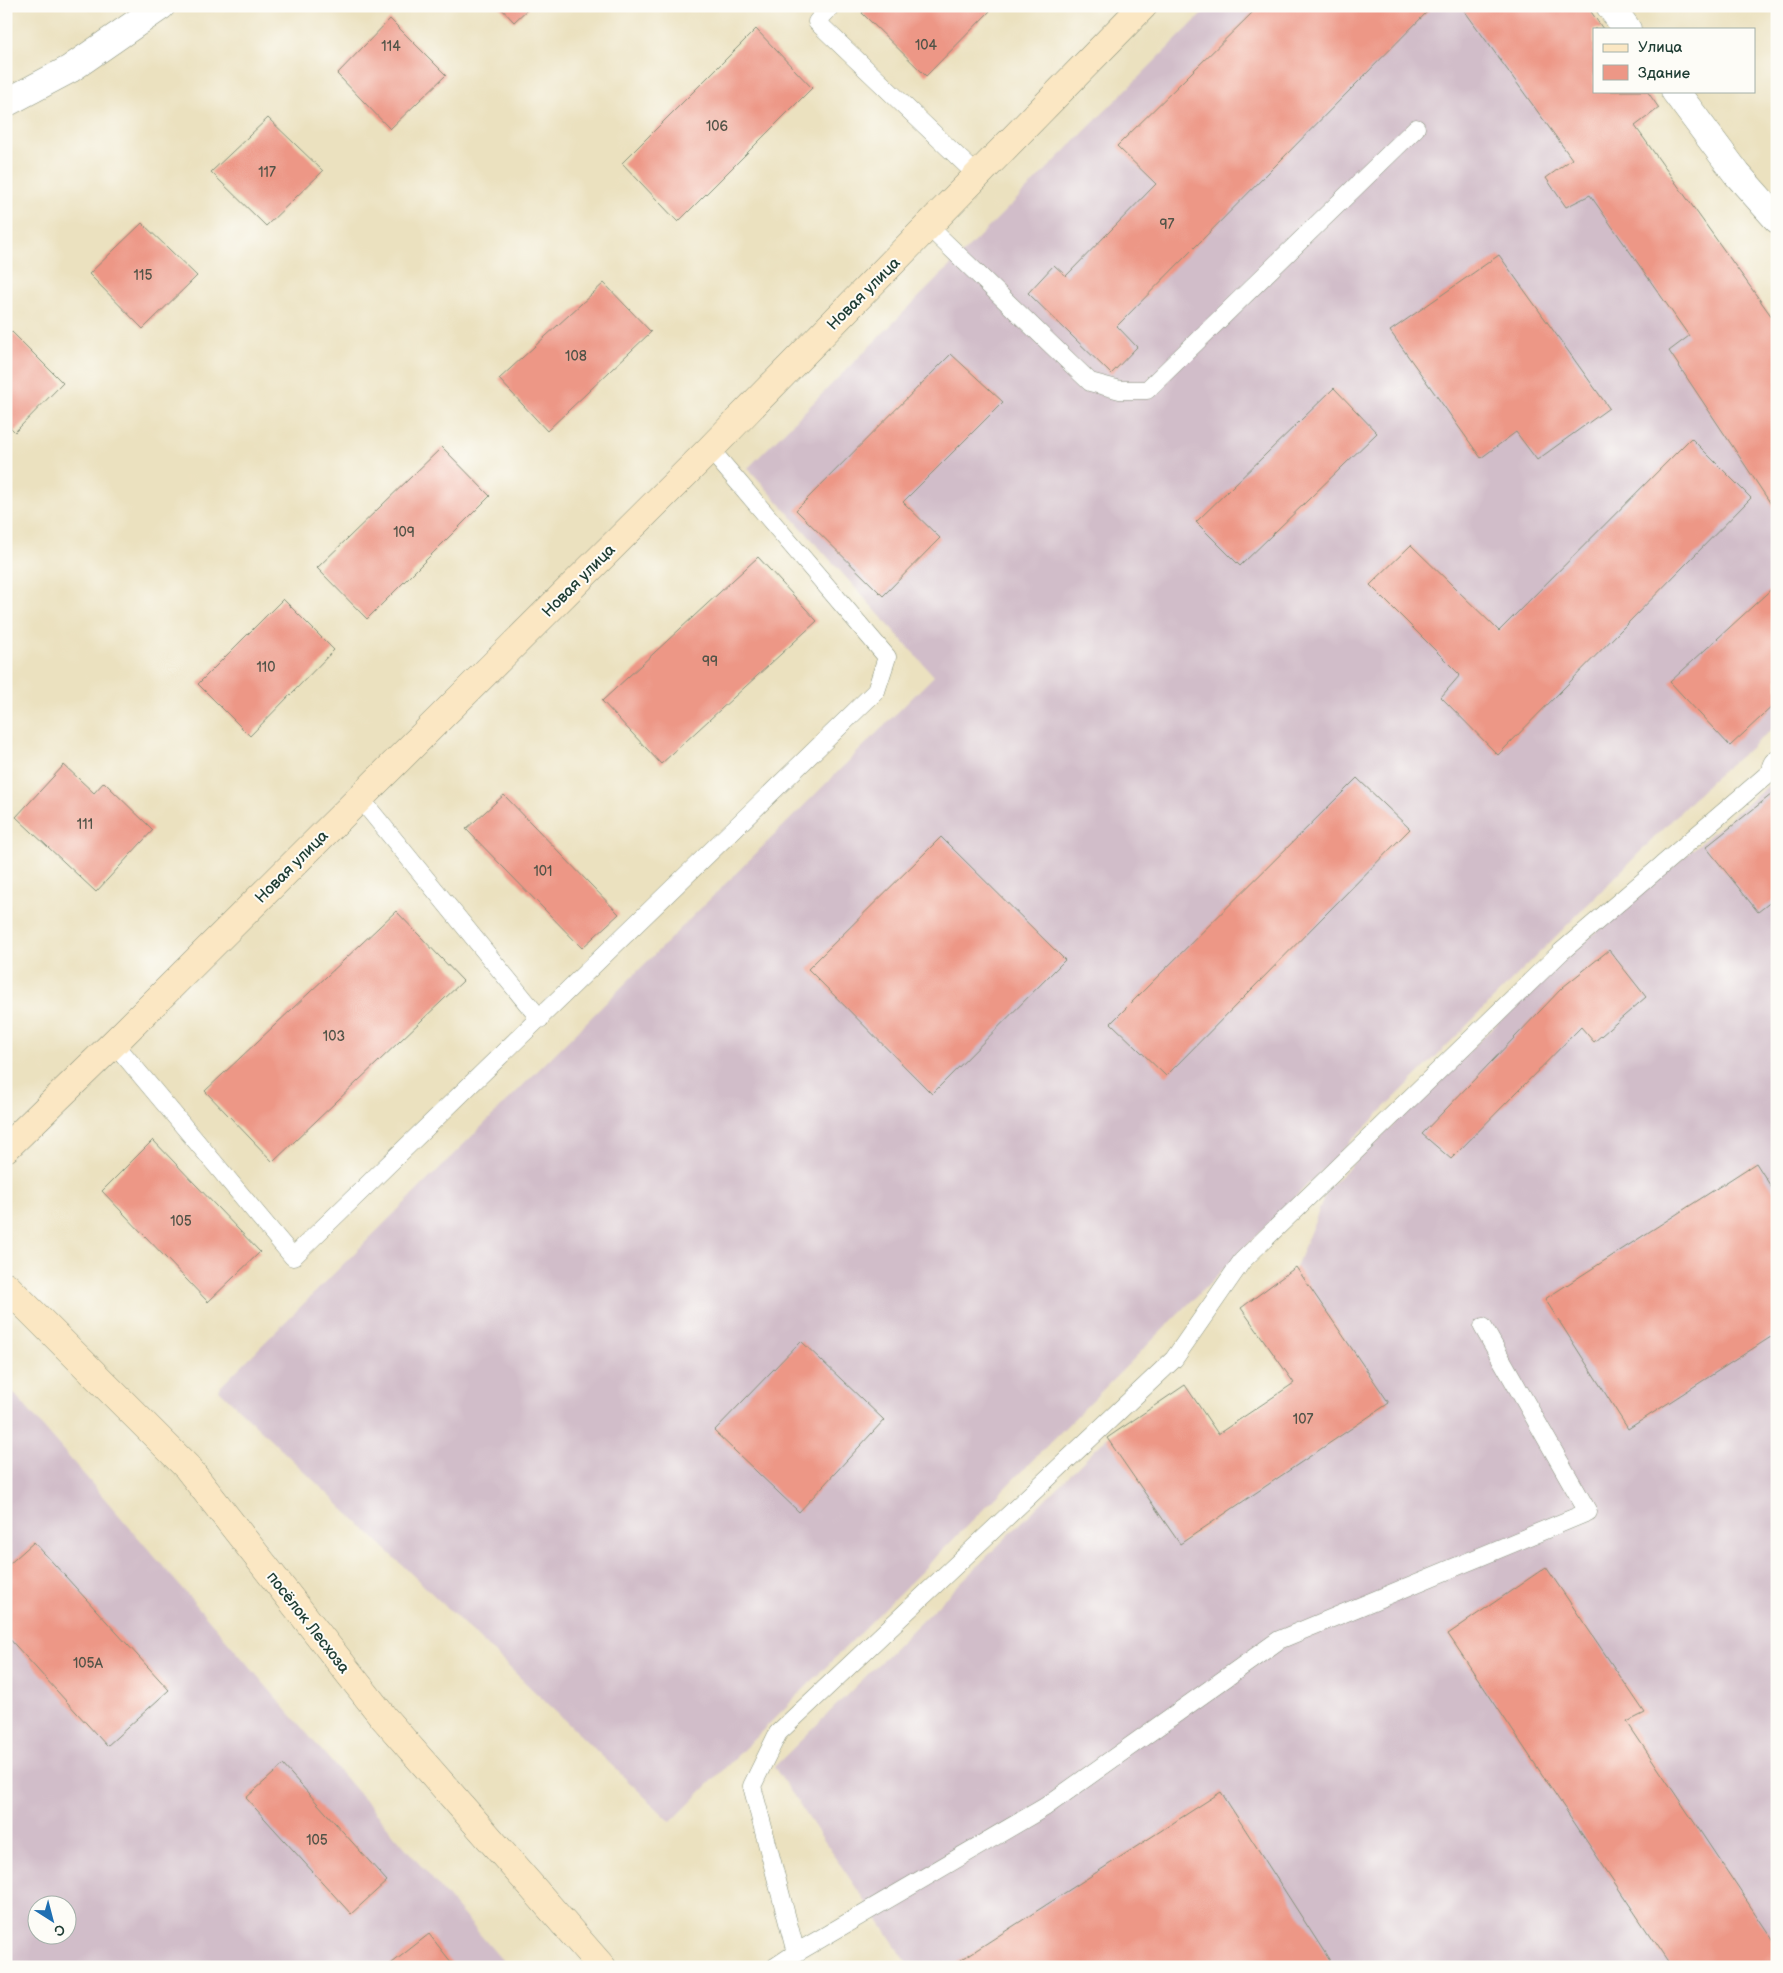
<svg xmlns="http://www.w3.org/2000/svg" width="1783" height="1973" font-family="'Balsamiq Sans',sans-serif">
<style>
.industrial{fill:#d1bdc9;fill-rule:evenodd}
.building{fill:#ed9786}
.lines{fill:none;stroke-linecap:round;stroke-linejoin:round}
.lane-casing{stroke:#858f7a;stroke-width:19}
.street-casing{stroke:#858f7a;stroke-width:29}
.secondary-casing{stroke:#858f7a;stroke-width:29}
.lane{stroke:#fff;stroke-width:18}
.street{stroke:#fff;stroke-width:28}
.secondary{stroke:#fbe7c3;stroke-width:28}
.labels{text-anchor:middle;stroke-width:4;stroke-linejoin:round;paint-order:stroke}
.number-label{font-size:14px;fill:#525448}
.street-label{font-size:16px;fill:#1f3d34;stroke:#fdfcf7}
</style>
<rect width="100%" height="100%" fill="#fdfcf7"/>
<filter id="ink" filterUnits="userSpaceOnUse"><feTurbulence type="fractalNoise" baseFrequency=".02" numOctaves="2"/><feDisplacementMap in="SourceGraphic" scale="10" xChannelSelector="R" yChannelSelector="G"/><feConvolveMatrix kernelMatrix="1 2 1 2 8 2 1 2 1" color-interpolation-filters="sRGB"/></filter>
<filter id="wash" filterUnits="userSpaceOnUse"><feTurbulence type="fractalNoise" baseFrequency=".0096" numOctaves="4" result="noise"/><feDisplacementMap in="SourceGraphic" scale="20" xChannelSelector="R" yChannelSelector="G"/><feGaussianBlur stdDeviation="1.12" result="paint"/><feColorMatrix in="noise" values="0 0 0 0 0 0 0 0 0 0 0 0 0 0 0 0 0 1.4 0 .05"/><feComposite in="paint" operator="in"/></filter>
<g filter="url(#wash)">
<rect width="100%" height="100%" fill="#ebe1bf"/>
<path class="industrial" d="M1210 6H1540L1594 79V91L1777 325V725L1712 780 671 1822 218 1389 934 676 748 468Z
M1777 778V1967H910L774 1767 1107 1438 1181 1544 1389 1403 1296 1267 1328 1188 1558 964Z
M6 1384 508 1967H6ZM38 1906H68V1936H38Z"/>
<g id="blocks">
<path class="building" d="M499 6H531L514 22Z
M868 6H995L926 76 862 13Z
M1259 6H1433L1117 326 1137 347 1111 374 1028 293 1054 265 1066 276 1156 184 1117 146Z
M1461 6H1587L1603 29H1594V91H1647L1659 108 1635 126 1777 324V513L1669 351 1689 336 1590 195 1566 207 1546 178 1572 159Z
M390 19 446 75 390 129 337 74Z
M756 29 812 88 678 222 622 163Z
M268 118 323 171 266 226 211 172Z
M142 223 197 276 143 329 89 274Z
M1499 255 1609 408 1537 460 1516 432 1481 458 1390 331Z
M604 283 651 332 547 431 499 379Z
M11 331 63 383 15 432 6 423V336Z
M951 354 1003 402 903 502 940 538 883 596 796 510Z
M1334 388 1377 433 1240 566 1196 522Z
M1691 438 1751 498 1498 755 1441 697 1460 675 1370 585 1411 545 1499 631Z
M442 447 490 496 367 619 317 568Z
M758 557 817 621 661 764 602 701Z
M1777 584V702L1730 746 1670 682Z
M283 599 334 650 250 736 198 684Z
M64 765 94 793 104 782 153 830 96 892 16 817Z
M1357 778 1410 829 1166 1076 1111 1023Z
M1777 790V897L1758 912 1706 847Z
M504 795 619 914 582 948 466 829Z
M941 837 1065 960 932 1094 808 969Z
M396 911 463 981 273 1162 205 1091Z
M1609 950 1646 997 1594 1042 1581 1027 1451 1159 1422 1134 1563 987Z
M153 1140 260 1252 208 1302 102 1191Z
M1756 1163 1777 1196V1333L1628 1429 1545 1299Z
M1296 1267 1389 1403 1180 1544 1107 1438 1185 1385 1218 1434 1294 1383 1241 1308Z
M801 1341 884 1420 799 1512 714 1431Z
M34 1542 169 1690 107 1746 6 1635V1567Z
M1546 1567 1645 1713 1627 1722 1777 1946V1967H1671L1448 1634Z
M283 1765 387 1881 351 1914 246 1798Z
M1221 1792 1334 1967H950Z
M429 1934 455 1967H387Z"/>
</g>
</g>
<g filter="url(#ink)">
<use href="#blocks" fill-opacity="0" stroke="#858f7a" stroke-width="1"/>
<g class="lines">
<g class="lane-casing">
<path id="lane" d="M831 6 817 22 978 176
M929 227 1090 382 1120 390H1147L1416 128
M360 798 540 1019
M114 1043 293 1257 876 691 887 657 710 449
M796 1953 1045 1807 1279 1640 1588 1512 1483 1327
M775 1967 796 1953 752 1786 778 1733 1174 1359 1242 1261 1561 952 1776 767"/>
</g>
<g class="street-casing">
<path id="street" d="M1610 6 1627 29
M1675 91 1737 174 1777 219
M6 103 70 69 161 6
M1776 767 1777 765"/>
</g>
<g class="secondary-casing">
<path id="secondary" d="M6 1148 114 1043 710 449 1143 6
M6 1286 187 1467 384 1718 602 1967"/>
</g>
<use href="#lane" class="lane"/>
<use href="#street" class="street"/>
<use href="#secondary" class="secondary"/>
</g>
</g>
<g class="labels">
<g class="number-label">
<text x="926" y="50">104</text>
<text x="391" y="51">114</text>
<text x="717" y="131">106</text>
<text x="267" y="177">117</text>
<text x="1167" y="229">97</text>
<text x="143" y="280">115</text>
<text x="576" y="361">108</text>
<text x="404" y="537">109</text>
<text x="710" y="666">99</text>
<text x="266" y="672">110</text>
<text x="85" y="829">111</text>
<text x="543" y="876">101</text>
<text x="334" y="1041">103</text>
<text x="181" y="1226">105</text>
<text x="1303" y="1424">107</text>
<text x="88" y="1668">105А</text>
<text x="317" y="1845">105</text>
</g>
<g class="street-label">
<text transform="translate(863 293) rotate(-45)" y="6">Новая улица</text>
<text transform="translate(578 580) rotate(-45)" y="6">Новая улица</text>
<text transform="translate(291 866) rotate(-45)" y="6">Новая улица</text>
<text transform="translate(309 1622) rotate(52)" y="6">посёлок Лесхоза</text>
</g>
</g>
<rect width="1783" height="1973" fill="none" stroke="#fdfcf7" stroke-width="25"/>
<rect x="1593" y="28" width="162" height="65" fill="#fdfcf7" stroke="#a4b0a9"/>
<rect x="1603" y="44" width="25" height="8" fill="#fbe7c3" stroke="#a4b0a9"/>
<text x="1638" y="52" font-size="15" fill="#1f3d34">Улица</text>
<rect x="1603" y="65" width="25" height="15" fill="#ed9786" stroke="#a4b0a9"/>
<text x="1638" y="78" font-size="15" fill="#1f3d34">Здание</text>
<g transform="translate(52 1920) rotate(144)"><circle r="24" fill="#fdfcf7" stroke="#a4b0a9"/>
<path d="M0-4L9 19L0 12L-9 19Z" fill="#1f6fb2"/>
<text y="-8" font-size="14" font-weight="bold" text-anchor="middle" fill="#1f3d34">С</text>
</g>
</svg>
